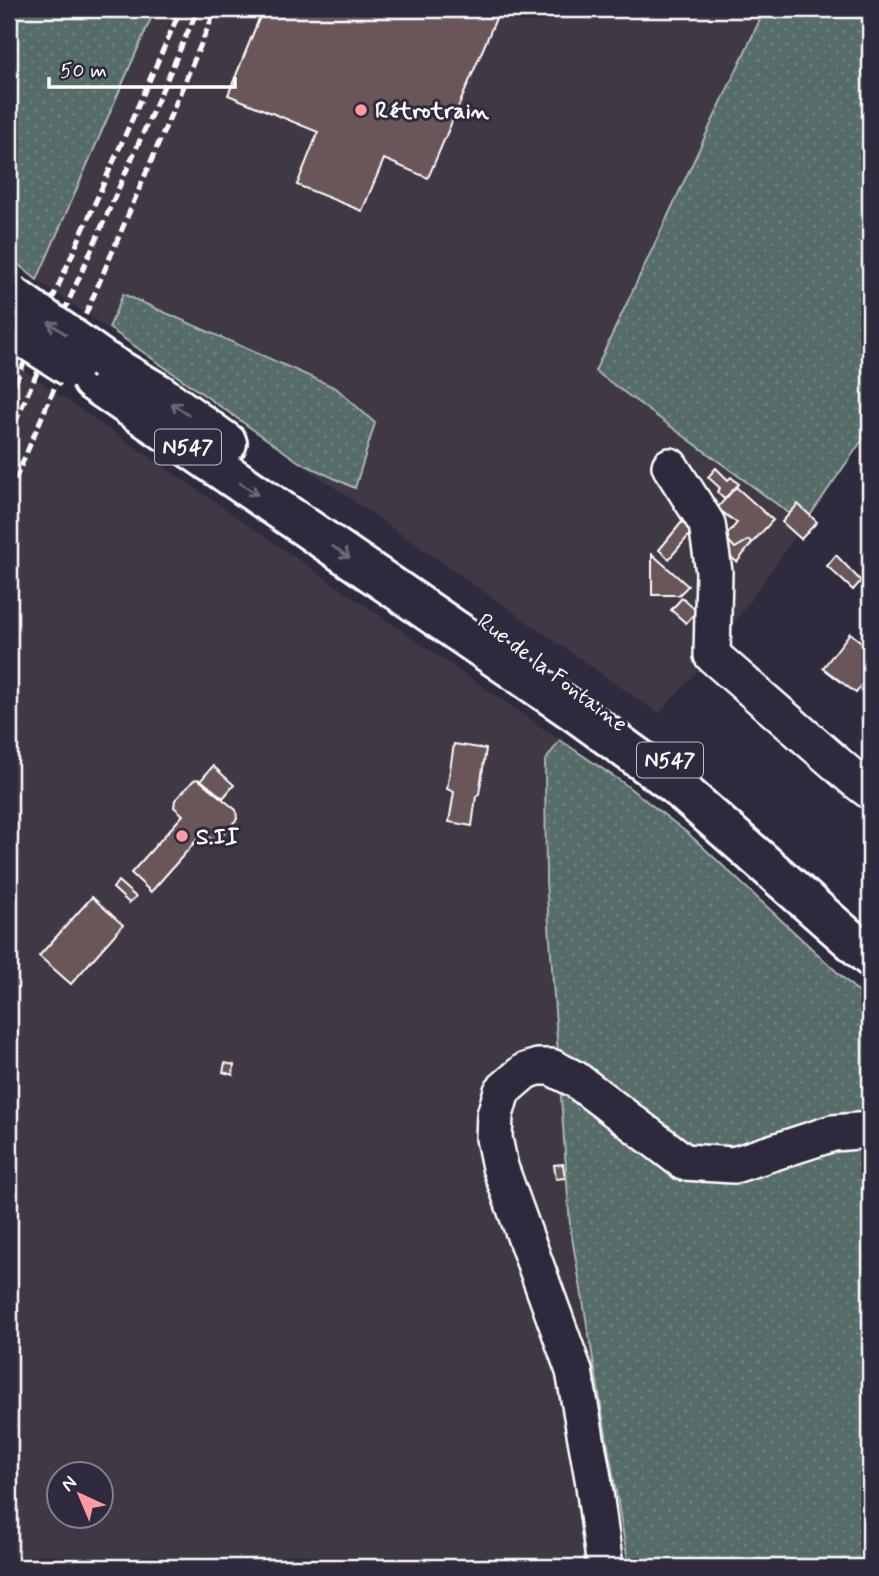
<svg xmlns="http://www.w3.org/2000/svg" width="879" height="1576" font-family="Mynerve,sans-serif">
<style>
.built{fill:#413745;fill-rule:evenodd}
.grass{fill:url(#grass-dots);stroke:#aab6b3;stroke-width:2}
.building{fill:#6a5658;stroke:#fff;stroke-width:2}
.lines{fill:none;stroke-linecap:round;stroke-linejoin:round}
.minor-casing{stroke:#fff;stroke-width:40}
.major-casing{stroke:#fff;stroke-width:44}
.minor{stroke:#2f2a3d;stroke-width:35}
.major{stroke:#2f2a3d;stroke-width:38}
.rail{stroke:#fff;stroke-width:5;stroke-dasharray:10 5;stroke-linecap:butt}
.major-bridge-casing{stroke:#fff;stroke-width:44;stroke-linecap:butt}
.major-bridge{stroke:#2f2a3d;stroke-width:38}
.oneway{stroke:#6d6a77}
.poi-dot{fill:#ff9aa2;stroke:#2f2a3d;stroke-width:2.5}
.labels{text-anchor:middle;stroke-width:6;stroke-linejoin:round;paint-order:stroke}
.shield{fill:#2f2a3d;stroke:#c1bfc5;stroke-width:2}
.shield-label{font-size:21px;font-weight:bold;fill:#fff}
.poi-label{font-size:23px;font-weight:bold;fill:#fff;stroke:#2f2a3d;text-anchor:start}
.street-label{font-size:23px;fill:#fff;stroke:#2f2a3d}
</style>
<defs>
<pattern id="grass-dots" width="8" height="8" patternUnits="userSpaceOnUse" patternTransform="scale(1.75)"><rect width="8" height="8" fill="#566c67"/><path d="M2 2h.1M6 6h.1" fill="none" stroke="#6f827e" stroke-width="1.8" stroke-linecap="round"/></pattern>
</defs>
<rect width="100%" height="100%" fill="#2f2a3d"/>
<filter id="ink" filterUnits="userSpaceOnUse"><feTurbulence type="fractalNoise" baseFrequency=".0143" numOctaves="2"/><feDisplacementMap in="SourceGraphic" scale="14" xChannelSelector="R" yChannelSelector="G"/><feConvolveMatrix kernelMatrix="1 2 1 2 8 2 1 2 1" color-interpolation-filters="sRGB"/></filter>
<g filter="url(#ink)">
<path class="built" d="M155 9H765L596 371 804 524 712 655 659 714 37 280Z
M9 360 560 740 545 761 546 882 570 1226 629 1567H9ZM60 1474H102V1516H60Z"/>
<path class="grass" d="M9 9H155L37 280 9 257Z
M765 9H870V429L804 524 595 371Z
M123 294 336 388 375 423 355 488 299 462 109 328Z
M560 740 622 782 690 835 870 1003V1567H629L570 1226 546 882 545 761Z"/>
<path class="building" d="M263 9H500L428 178 384 159 362 211 297 185 318 132 228 95Z
M716 468 728 480 731 477 739 484 724 499 717 492 720 488 708 477Z
M736 487 773 520 752 543 749 540 735 548 725 537 737 523 717 508Z
M798 504 817 522 801 539 782 522Z
M686 517 697 526 669 559 659 550Z
M725 537 735 548 749 540 752 543 737 562 714 544Z
M652 554 688 586 679 595H652Z
M836 555 861 581 853 590 827 566Z
M682 598 697 611 686 623 671 610Z
M850 633 870 649V674L856 693 823 668Z
M454 744 486 749 479 794 476 796 472 826 449 822 454 792 447 789Z
M213 766 234 785 223 798 201 780Z
M198 779 236 810 237 819 218 840 213 841 203 833 151 892 131 873 183 815 174 807 175 800 194 780Z
M118 881 136 897 129 903 113 888Z
M92 897 123 925 71 984 39 956Z
M225 1063 234 1065 233 1075 223 1072Z
M563 1164 565 1178 556 1179 554 1165Z"/>
<g class="lines">
<g class="minor-casing">
<path id="minor" d="M670 466 707 524 714 572 712 655 854 779 870 791
M605 1567 593 1478 574 1371 500 1167 494 1138 495 1115 502 1091 525 1071 538 1067H551L575 1079 684 1162 734 1165 833 1133 870 1130"/>
</g>
<g class="major-casing">
<path id="major" d="M106 362 158 393 227 443
M92 381 575 712 674 784 870 957"/>
</g>
<use href="#minor" class="minor"/>
<use href="#major" class="major"/>
<path class="rail" d="M9 397 181 9
M9 436 198 9
M9 494 216 9"/>
<g class="major-bridge-casing">
<path id="major-bridge" d="M11 295 104 361
M9 328 72 368"/>
</g>
<use href="#major-bridge" class="major-bridge"/>
</g>
<defs><path id="oneway-shaft" d="M-6 0H5M1.5-3L5.5 0L1.5 3" fill="none" stroke-width="1.6" stroke-linecap="round" stroke-linejoin="round" transform="scale(1.75)"/></defs>
<g class="oneway">
<use href="#oneway-shaft" transform="translate(57 328) rotate(-145)"/>
<use href="#oneway-shaft" transform="translate(180 409) rotate(-145)"/>
<use href="#oneway-shaft" transform="translate(249 489) rotate(34)"/>
<use href="#oneway-shaft" transform="translate(341 552) rotate(34)"/>
</g>
</g>
<g class="poi-dot">
<circle cx="361" cy="110" r="7"/>
<circle cx="182" cy="836" r="7"/>
</g>
<g class="labels">
<g class="shield">
<rect x="155" y="429.5" width="66" height="35" rx="5"/>
<rect x="637" y="742.5" width="66" height="35" rx="5"/>
</g>
<g class="shield-label">
<text x="188" y="454">N547</text>
<text x="670" y="767">N547</text>
</g>
<g class="poi-label">
<text x="375" y="118">Rétrotrain</text>
<text x="196" y="844">S.II</text>
</g>
<g class="street-label">
<text transform="translate(553 672) rotate(37)" y="8">Rue de la Fontaine</text>
</g>
</g>
<rect width="879" height="1576" fill="none" stroke="#2f2a3d" stroke-width="35"/>
<rect x="18" y="18" width="844" height="1541" fill="none" stroke="#fff" stroke-width="2.5" filter="url(#ink)"/>
<g transform="translate(80 1495) rotate(316)"><circle r="33" fill="#2f2a3d" stroke="#827f8b" stroke-width="2"/>
<path d="M0-5L12 26L0 18L-12 26Z" fill="#ff9aa2"/>
<text y="-10" font-size="19" font-weight="bold" text-anchor="middle" fill="#ffffff">N</text>
</g>
<path d="M49 77v10h186v-10" fill="none" stroke="#ffffff" stroke-width="3.5"/>
<text x="60" y="77" font-size="21" fill="#ffffff" stroke="#2f2a3d" stroke-width="5" paint-order="stroke">50 m</text>
</svg>
